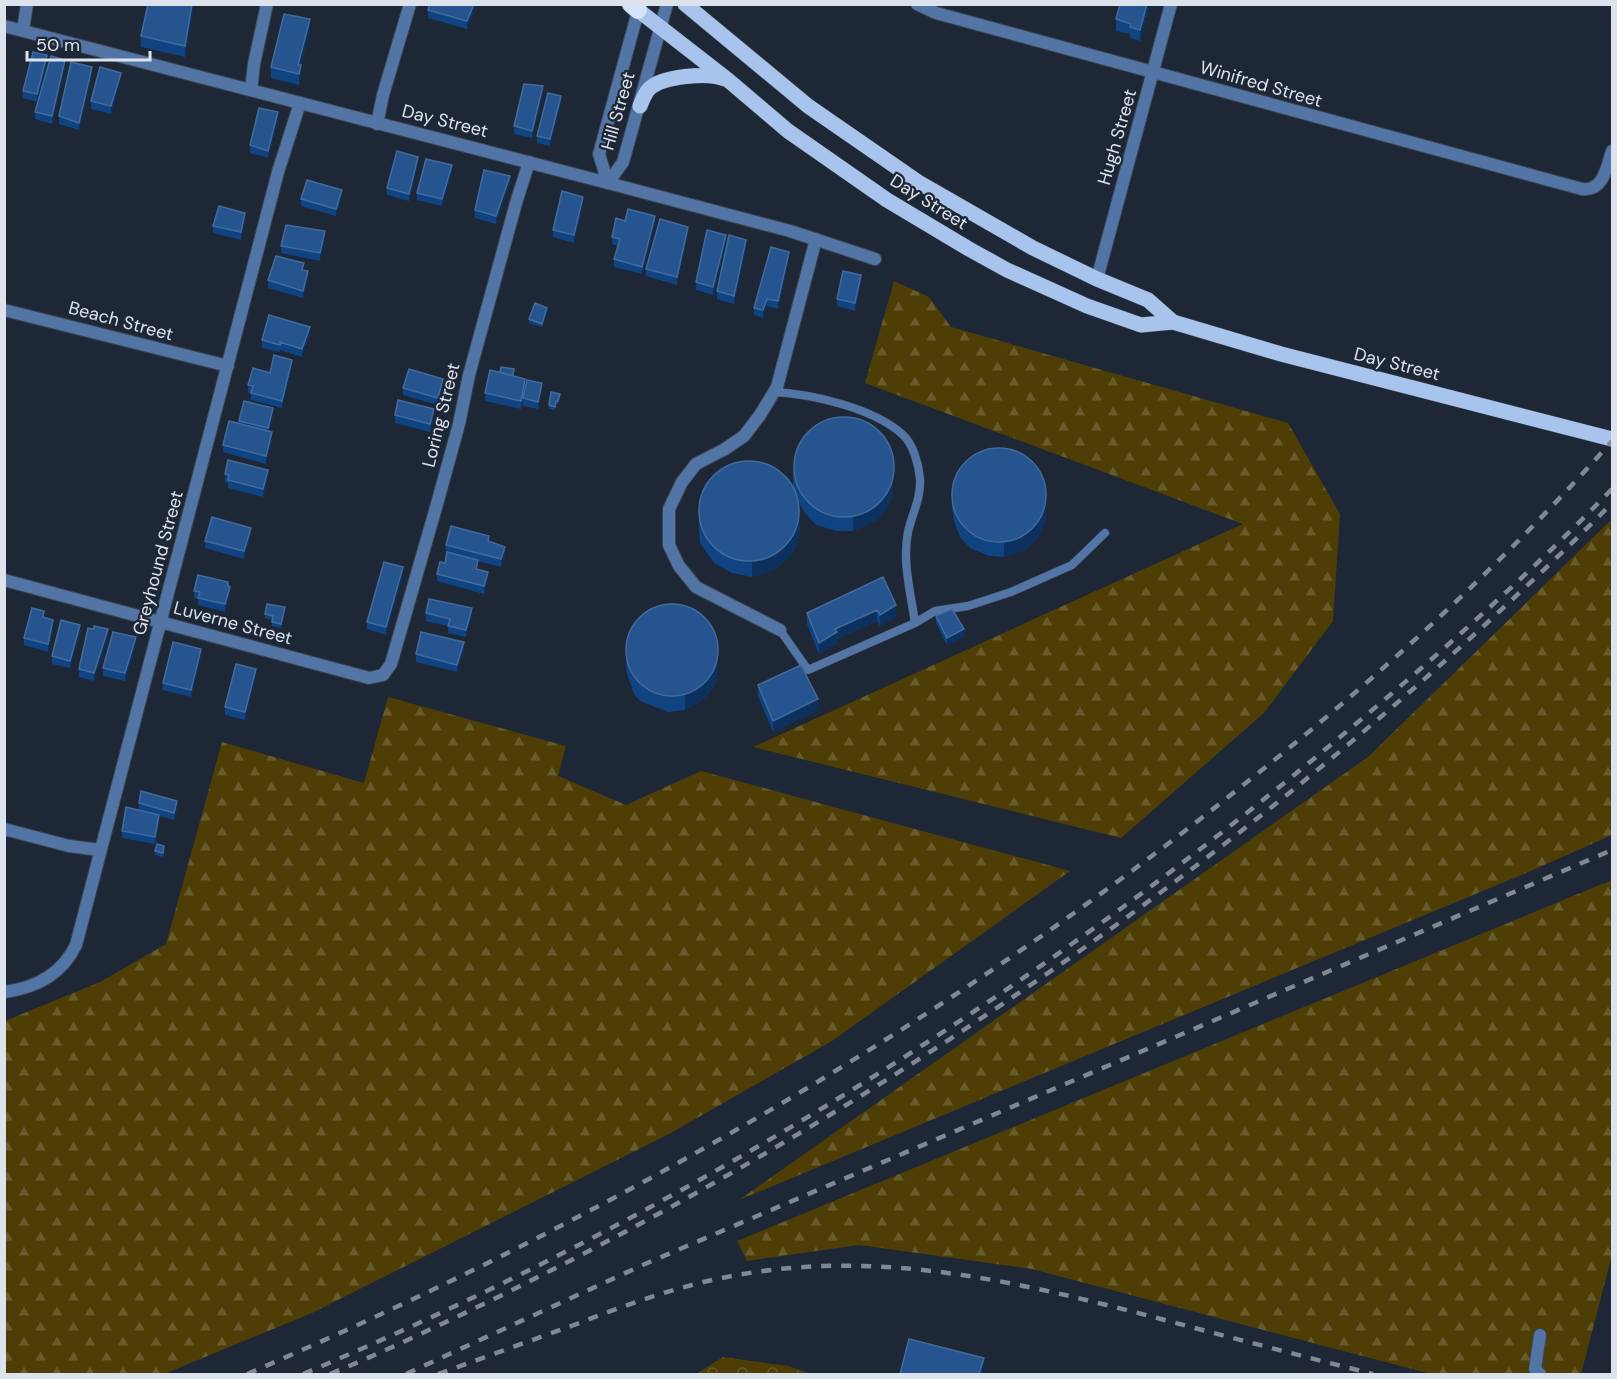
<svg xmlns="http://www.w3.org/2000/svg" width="1617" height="1379" font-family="'DM Sans',sans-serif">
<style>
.forest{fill:url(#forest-firs)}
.park{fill:url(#park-crowns)}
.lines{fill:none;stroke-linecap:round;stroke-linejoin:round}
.service-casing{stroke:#3c4552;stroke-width:9}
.minor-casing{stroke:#3c4552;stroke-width:14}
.tertiary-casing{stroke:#3c4552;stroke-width:14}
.primary-casing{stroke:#3c4552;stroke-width:16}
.motorway-casing{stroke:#3c4552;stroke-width:20}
.service{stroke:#5375a5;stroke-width:8}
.minor{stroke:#5375a5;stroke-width:12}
.tertiary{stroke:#5375a5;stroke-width:12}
.primary{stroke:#a8c4ec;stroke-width:15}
.motorway{stroke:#d2e3fb;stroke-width:18}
.rail{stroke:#818894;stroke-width:4.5;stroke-dasharray:10 10;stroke-linecap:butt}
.wall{fill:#0f4382}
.shaded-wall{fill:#0c315e}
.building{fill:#26548e;stroke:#426b9c;stroke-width:1.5}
.labels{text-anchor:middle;stroke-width:4.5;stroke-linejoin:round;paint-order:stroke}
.street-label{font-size:18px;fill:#dde3ed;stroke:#1d2735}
</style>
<defs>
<pattern id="forest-firs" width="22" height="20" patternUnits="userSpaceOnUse" patternTransform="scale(1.5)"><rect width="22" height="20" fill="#4e3e06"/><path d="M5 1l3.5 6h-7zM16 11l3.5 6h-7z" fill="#675a2b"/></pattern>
<pattern id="park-crowns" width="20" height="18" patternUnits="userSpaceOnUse" patternTransform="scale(1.5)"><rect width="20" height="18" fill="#4e3e06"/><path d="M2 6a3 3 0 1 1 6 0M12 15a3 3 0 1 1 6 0" fill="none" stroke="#675a2b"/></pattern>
</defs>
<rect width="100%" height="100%" fill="#1d2735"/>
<path class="forest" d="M894 281 929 297 951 327 1288 423 1340 514 1333 621 1264 713 1121 838 753 747 1243 524 865 383Z
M1612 519V835L1533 870 739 1200 1368 757Z
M388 697 566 746 558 776 626 805 701 771 1070 871 832 1041 671 1133 312 1313 164 1374H5V1021L100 982 166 944 222 742 364 783Z
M1612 880V1255L1581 1374H1431L1032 1269 859 1245 747 1261 737 1241Z"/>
<path class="park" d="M723 1357 788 1366 811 1374H696Z"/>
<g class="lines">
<g class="service-casing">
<path id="service" d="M774 392C812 394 873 408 902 434 913 443 919 465 920 479 921 499 912 514 908 532 902 562 911 594 915 623L808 670 780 630
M915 623 935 611 968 606 1011 592 1072 565 1105 533"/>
</g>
<g class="minor-casing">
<path id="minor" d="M917 4 936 13 1582 189C1603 192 1607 167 1612 151
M23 30 27 4
M251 90 254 64 267 4
M377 124 383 95 410 4
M608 183 790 231 875 259
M1097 279 1171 4
M4 310 228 366
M4 580 369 678 383 675 391 664 437 504 459 424 469 375 516 203 529 162
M780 630 696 587 679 566 669 545V509L682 482 696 464 725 449 744 436 760 415 777 387 816 239
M4 829 69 846 100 850
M4 992C36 988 62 974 76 945L278 172 300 103
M1540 1374 1535 1369 1540 1335"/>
</g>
<g class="tertiary-casing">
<path id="tertiary" d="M4 26 608 183
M608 183 623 162 667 4
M608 183 599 154 640 4"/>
</g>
<g class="primary-casing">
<path id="primary" d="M685 4 808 106 918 182 1033 248 1097 279 1148 300 1173 322
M638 10 728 80 788 131 887 200 969 249 1007 270 1087 306 1141 325 1173 322 1281 354 1612 439
M640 106C642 101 645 93 649 89 662 76 708 72 725 79"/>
</g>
<g class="motorway-casing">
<path id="motorway" d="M631 4 638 10"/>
</g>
<use href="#service" class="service"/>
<use href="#minor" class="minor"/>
<use href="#tertiary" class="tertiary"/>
<use href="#primary" class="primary"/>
<use href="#motorway" class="motorway"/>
<path class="rail" d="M247 1374C606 1220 948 1023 1252 778 1381 675 1503 564 1612 441
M303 1374C669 1220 1010 1009 1316 757 1419 672 1520 584 1612 489
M330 1374C386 1351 440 1325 494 1299 665 1215 830 1120 989 1013 1165 896 1332 765 1488 622 1530 583 1572 544 1612 503
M406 1374 645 1264 1612 850
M438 1374C483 1358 529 1341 574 1325 626 1305 677 1286 732 1276 879 1248 1020 1282 1161 1319 1232 1338 1302 1356 1373 1374"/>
</g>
<path class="wall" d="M193 4V11L185 57 141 47V36Z
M430 4H477L467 29 428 18V10Z
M1150 4 1140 41 1130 38V34L1116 31V19Z
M310 30 301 65V76L299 85 271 78V67Z
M47 62 37 102 23 98V91Z
M65 67 52 124 35 119V112Z
M92 75 79 130 59 124V116Z
M121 80 111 114 91 109V101Z
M543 94 532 138 514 134V126Z
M561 103 550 146 537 143V136Z
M278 120 268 158 250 153V145Z
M418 165 409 201 387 195V188Z
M452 172 442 206 417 200V193Z
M510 183 496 224 475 218V210Z
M342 197 336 216 301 206V199Z
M583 204 574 243 553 237V230Z
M245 220 241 240 213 233V226Z
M625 221 655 224 642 274 614 267V259L618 246 612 244V237Z
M688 234 677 285 646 276V269Z
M325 238 320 261 281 253V246Z
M726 242 713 295 696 290V282Z
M746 248 734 304 717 299V291Z
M789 259 778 309 767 306 763 318 754 315V308Z
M304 270 308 278 303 298 268 288V280Z
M861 282 855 311 837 306V299Z
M547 312 542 327 529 323V319Z
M310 334 302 357 280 350V352L262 348V340Z
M292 367 282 408 251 400V393H248V385L270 373Z
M513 376 525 388 542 391 538 409 523 406V399L521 409 485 401V393Z
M443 386 438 405 403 395V388Z
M560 397 558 405 556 404 555 410 549 409V405Z
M395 415 434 416 430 432 395 423Z
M273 416 269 432 272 440 266 464 223 452V445L239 423V421Z
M793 470 893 493 889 505 877 520 853 531H836L816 525 805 513 798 501 800 528 798 541 792 554 776 569 752 577 732 573 714 563 700 543 699 529V514L796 496 793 485Z
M225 474 268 478 263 497 228 488V483L225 482Z
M1046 487V519L1040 535 1026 550 1004 557 989 556 970 548 960 537 954 521 952 508V493Z
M251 535 244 559 205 548V541Z
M489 541 505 555 501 567 478 561 477 569 488 579 484 594 437 581V574L445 563 447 553H446V545Z
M403 575 386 635 367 629V622Z
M883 577 896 616 880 626 877 621 837 639V644L819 654 807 624V613Z
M228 586 230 594 225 612 198 605V599L194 598V591Z
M285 611 281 628 272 626V620L265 618V614Z
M426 613 472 615 466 637 448 633V626L426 621Z
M936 616 964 637 947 645 936 623Z
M44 617 53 628 48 652 24 645V638Z
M80 633 70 668 52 664V656Z
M108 637 94 681 79 677V669Z
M626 644 718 675 715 684 706 697 696 704 685 710 668 712 640 701 634 694 626 671Z
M136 645 125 681 103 676V668Z
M464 650 457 672 416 662V654Z
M201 656 191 697 163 690V683Z
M256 676 245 720 225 715V707Z
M758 685 818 710 773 732 758 696Z
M139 803 177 808 174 820 159 816V823L155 844 122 838V831L139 810Z
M164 850 163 857 155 855V851Z"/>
<path class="shaded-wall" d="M192 4H193V11L185 57V46Z
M474 4H477L467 29V21Z
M1147 4H1150L1140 41V30Z
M310 19V30L298 76V65Z
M47 55V62L37 102V94Z
M65 60V67L52 124V116Z
M301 65V76L299 85V74Z
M92 67V75L79 130V123Z
M121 73V80L111 114V106Z
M543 86V94L532 138V131Z
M561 96V103L550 146V139Z
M278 112V120L268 158V151Z
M418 157V165L409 201V194Z
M452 165V172L442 206V199Z
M510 176V183L496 224V216Z
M342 190V197L336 216V209Z
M583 197V204L574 243V235Z
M245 213V220L241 240V232Z
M655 216V224L642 274V267Z
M688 227V234L677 285V277Z
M325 231V238L320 261V253Z
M726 235V242L713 295V287Z
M746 240V248L734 304V296Z
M789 252V259L778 309V301Z
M308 271V278L303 298V291Z
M861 275V282L855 311V303Z
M767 299V306L763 318V310Z
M547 308V312L542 327V324Z
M310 327V334L302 357V349Z
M292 360V367L282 408V401Z
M443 379V386L438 405V398Z
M525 379V386L521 409V401Z
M542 383V391L538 409V402Z
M273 408V416L268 436V428Z
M434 409V416L430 432V424Z
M272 432V440L266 464V456Z
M893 463V493L889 505 877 520 853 531V516Z
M268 470V478L263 497V489Z
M1046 504V519L1040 535 1026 550 1004 557V542Z
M800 513V528L798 541 792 554 776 569 752 577V562Z
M251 528V535L244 559V551Z
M505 547V555L501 567V559Z
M403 567V575L386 635V627Z
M488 572V579L484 594V586Z
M230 587V594L225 612V604Z
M896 605V616L880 626V615Z
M472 608V615L466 637V630Z
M877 610V621L837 639V644L819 654V643L835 629Z
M53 620V628L48 652V644Z
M80 625V633L70 668V661Z
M108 629V637L94 681V673Z
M964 629V637L947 645V638Z
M136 637V645L125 681V673Z
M464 642V650L457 672V665Z
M201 649V656L191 697V690Z
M718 660V675L715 684 706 697 696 704 685 710V695Z
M256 669V676L245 720V712Z
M818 699V710L773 732V721Z
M177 801V808L174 820V813Z
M159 815V823L155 844V837Z
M984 1358V1372L983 1374H979Z"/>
<path class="building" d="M148 4H192L185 46 141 36Z
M430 4H474L467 21 428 10Z
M1120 4H1147L1140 30 1130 27 1131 24 1116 19Z
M284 14 310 19 298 65H301L299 74 271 67Z
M33 52 47 55 37 94 23 91Z
M51 56 65 60 52 116 35 112Z
M71 62 92 67 79 123 59 116Z
M100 67 121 73 111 106 91 101Z
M524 84 543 86 532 131 514 126Z
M548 93 561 96 550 139 537 136Z
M259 108 278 112 268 151 250 145Z
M397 151 418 157 409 194 387 188Z
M426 159 452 165 442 199 417 193Z
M484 170 510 176 496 216 475 210Z
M307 180 342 190 336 209 301 199Z
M562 191 583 197 574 235 553 230Z
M219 206 245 213 241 232 213 226Z
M628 209 655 216 642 267 614 259 620 239 612 237 616 218 625 221Z
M660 219 688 227 677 277 646 269Z
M286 225 325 231 320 253 281 246Z
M707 230 726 235 713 287 696 282Z
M729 235 746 240 734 296 717 291Z
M771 247 789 252 778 301 767 299 763 310 754 308Z
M276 256 304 263 302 270 308 271 303 291 268 280Z
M843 271 861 275 855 303 837 299Z
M535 303 547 308 542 324 529 319Z
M269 315 310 327 302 349 280 342V345L262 340Z
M274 355 292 360 282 401 251 393 253 386 248 385 253 368 270 373Z
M501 367 514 369 513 376 500 372Z
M409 369 443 379 438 398 403 388Z
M490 370 525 379 521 401 485 393Z
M527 380 542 383 538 402 523 398Z
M551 392 560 394 558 401H556L555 407 549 405Z
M398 400 434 409 430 424 395 415Z
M244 401 273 408 268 428 239 421Z
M794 467a50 50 0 1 1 100 0a50 50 0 1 1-100 0Z
M229 421 272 432 266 456 223 445Z
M952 495a47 47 0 1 1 94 0a47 47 0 1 1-94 0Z
M228 460 268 470 263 489 228 480 229 475 225 474Z
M699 511a50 50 0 1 1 100 0a50 50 0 1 1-100 0Z
M212 517 251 528 244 551 205 541Z
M451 526 489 536 488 541 505 547 501 559 446 545Z
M447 552 478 560 476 569 488 572 484 586 437 574 440 562 445 563Z
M384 562 403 567 386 627 367 622Z
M198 575 228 582V586L230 587 225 604 198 598 200 592 194 591Z
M883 577 896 605 880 615 877 610 835 629 837 632 819 643 807 613Z
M429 599 472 608 466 630 448 626 450 619 426 613Z
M626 650a46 46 0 1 1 92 0a46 46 0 1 1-92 0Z
M267 604 285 607 281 624 272 622 273 616 265 614Z
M32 608 44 611 43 617 53 620 48 644 24 638Z
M952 609 964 629 947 638 936 616Z
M61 620 80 625 70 661 52 656Z
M94 626 108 629 94 673 79 669 88 628 94 629Z
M113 632 136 637 125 673 103 668Z
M421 632 464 642 457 665 416 654Z
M173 642 201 649 191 690 163 683Z
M236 664 256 669 245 712 225 707Z
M801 665 818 699 773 721 758 685Z
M141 791 177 801 174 813 139 803Z
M126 807 159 815 155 837 122 831Z
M157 844 164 846 163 853 155 851Z
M909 1339 984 1358 979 1374H900Z"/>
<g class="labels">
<g class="street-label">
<text transform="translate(1261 84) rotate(16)" y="6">Winifred Street</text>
<text transform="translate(618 111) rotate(-74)" y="6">Hill Street</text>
<text transform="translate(445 121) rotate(14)" y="6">Day Street</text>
<text transform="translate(1117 137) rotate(-74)" y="6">Hugh Street</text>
<text transform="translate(929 202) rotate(32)" y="6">Day Street</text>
<text transform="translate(121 321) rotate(15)" y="6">Beach Street</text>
<text transform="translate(1397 364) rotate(14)" y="6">Day Street</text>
<text transform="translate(441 415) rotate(-76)" y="6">Loring Street</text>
<text transform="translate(158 563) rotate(-75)" y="6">Greyhound Street</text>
<text transform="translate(233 623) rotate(15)" y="6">Luverne Street</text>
</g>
</g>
<rect width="1617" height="1379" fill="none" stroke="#dde3ed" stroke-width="12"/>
<path d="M27 51v9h123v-9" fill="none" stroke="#dde3ed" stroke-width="3"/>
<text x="36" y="51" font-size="18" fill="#dde3ed" stroke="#1d2735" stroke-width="4.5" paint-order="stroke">50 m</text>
</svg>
